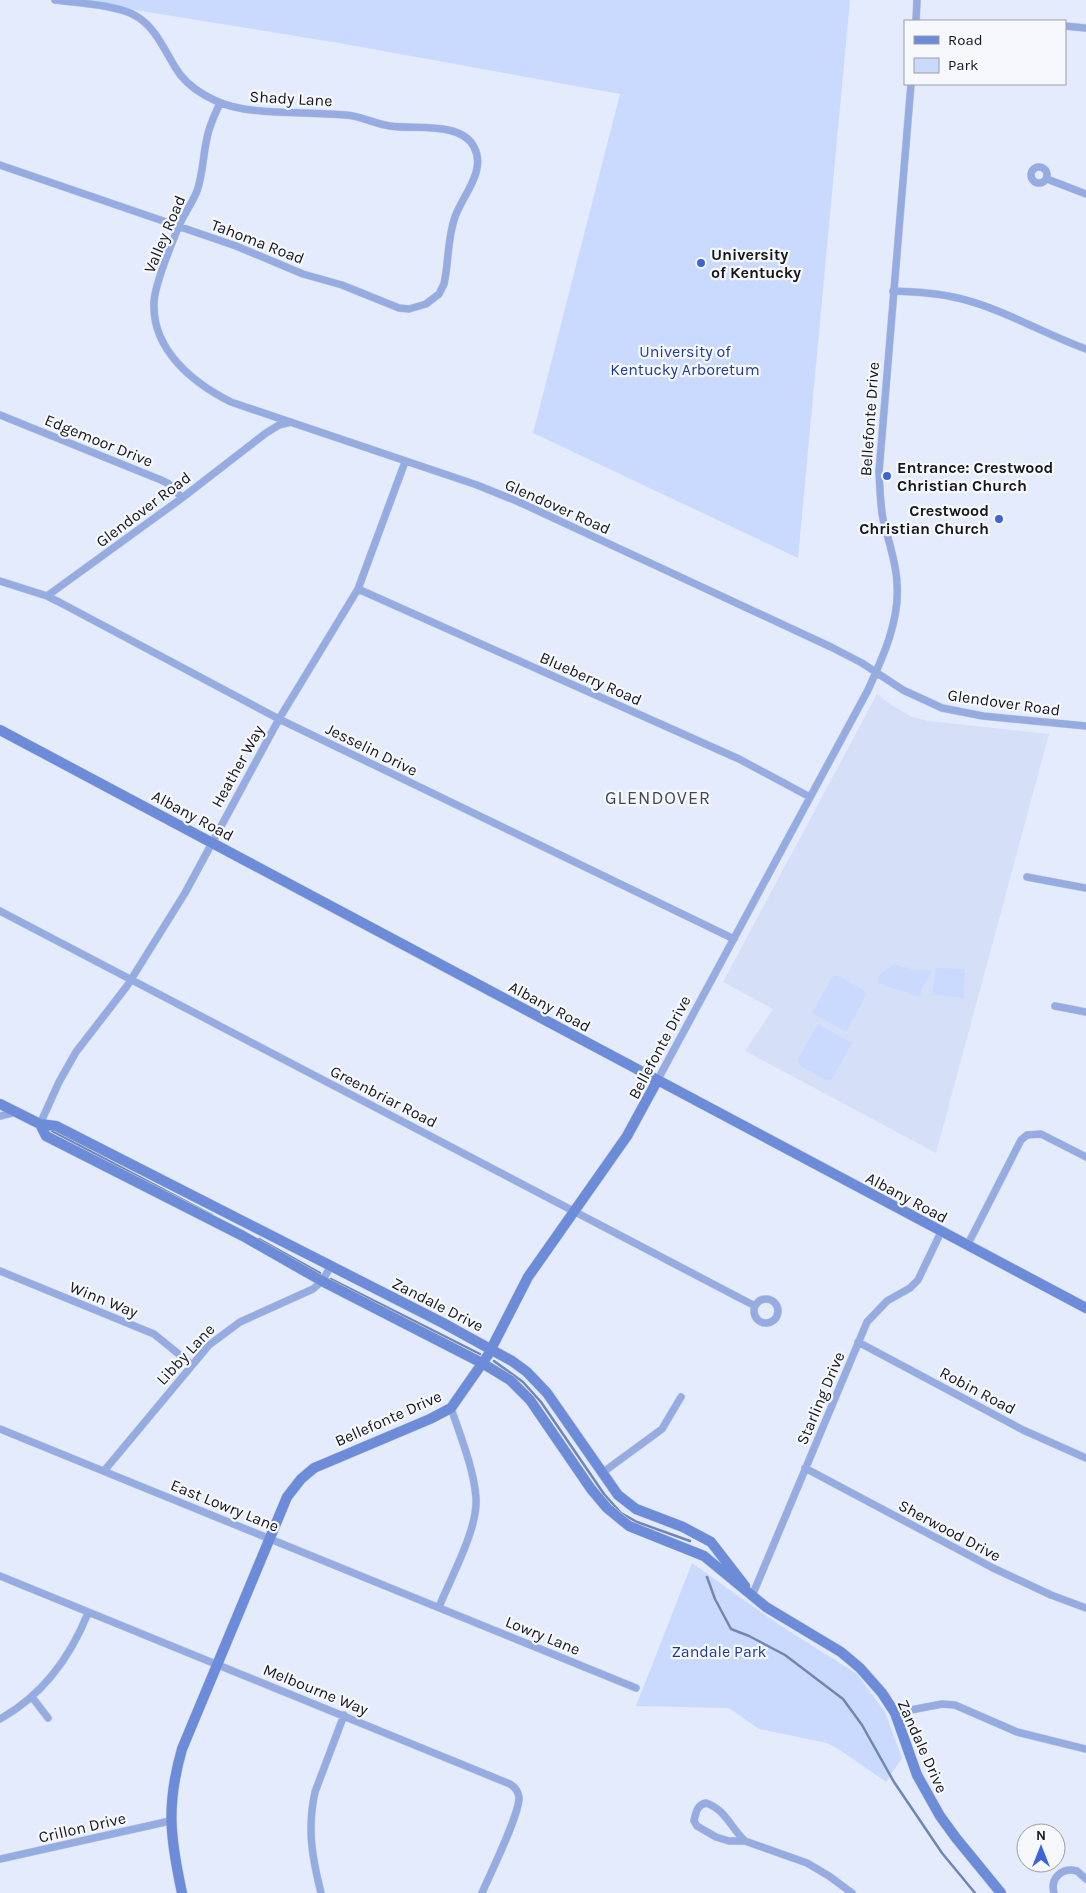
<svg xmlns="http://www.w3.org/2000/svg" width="1086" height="1893" font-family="Karla,sans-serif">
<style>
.built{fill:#d5e0f8}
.green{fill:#cadaff}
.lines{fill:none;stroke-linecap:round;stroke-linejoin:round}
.stream{stroke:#7186b4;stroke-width:2.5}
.street-casing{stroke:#c2c9d9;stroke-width:8}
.secondary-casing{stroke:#c2c9d9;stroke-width:11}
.street{stroke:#95ace2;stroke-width:7}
.secondary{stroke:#6c8cda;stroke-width:10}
.poi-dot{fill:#3e64d5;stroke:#f6f8fc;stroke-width:2}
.labels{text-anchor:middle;stroke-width:4.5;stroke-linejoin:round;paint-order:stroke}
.street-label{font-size:16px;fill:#15171d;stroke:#f6f8fc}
.poi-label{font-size:16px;font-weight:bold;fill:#15171d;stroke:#f6f8fc;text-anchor:start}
.park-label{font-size:16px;fill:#213c96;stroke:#f6f8fc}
.neighbourhood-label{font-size:18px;letter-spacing:1px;fill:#414755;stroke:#f6f8fc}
</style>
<rect width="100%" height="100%" fill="#e3ebfd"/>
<path class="built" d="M877 694 893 706 912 717 929 721 1049 734 936 1153 745 1051 773 1009 723 982Z"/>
<path class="green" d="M73 0H850L798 558 533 433 620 94 339 43Z
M894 964 915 970H930L932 973 922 987 920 997 877 983 879 975Z
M936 968 965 969 964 998 932 995Z
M837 975 865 991 866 996 846 1032 812 1013 832 977Z
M818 1024 852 1043 832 1079 826 1080 799 1065 798 1059Z
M692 1563 775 1622 857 1674 885 1712 902 1758 886 1782 840 1750 827 1743 759 1729 729 1708 636 1706Z"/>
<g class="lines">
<path class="stream" d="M52 1131 212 1215
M259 1239 320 1273
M331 1279 480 1354
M494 1361 523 1382 541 1402 604 1494 621 1513 637 1522 690 1541
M707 1577 715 1599 731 1629 749 1636 785 1655 843 1699 862 1725 894 1782 942 1853 975 1893"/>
<g class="street-casing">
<path id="street" d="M916 21 917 0
M1065 26 1086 28
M220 103C215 114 209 126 207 138 203 155 203 174 197 191 192 204 183 215 178 228 171 245 154 286 154 303 152 350 193 383 231 402L477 485 519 502 831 647 862 663 903 690 942 708 983 716 1086 726
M0 165 236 246 303 274 342 285 399 308 409 309 426 304 439 294 444 284C449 262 447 239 455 217 462 196 487 171 474 147 461 121 414 130 390 126 375 124 361 116 346 115 311 112 278 114 244 109 218 105 188 90 175 67 164 49 155 27 136 16 118 5 77 3 55 0
M1031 175a8 8 0 1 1 16 0a8 8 0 1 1-16 0Z
M1047 179 1086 194
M893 291C916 292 940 293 962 299 1005 310 1044 334 1086 349
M0 415 161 480 169 484 182 498
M0 581 47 596 59 602 279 719 734 939
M358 589 739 759 810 797
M47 596 182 498 266 433 279 425 291 422
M1027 877 1086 888
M0 911 755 1306
M1055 1006 1086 1012
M657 1081 868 690C883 657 900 620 897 583 896 561 888 540 883 519 880 503 880 488 879 472L911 84
M0 1116 16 1112
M40 1124 59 1082 76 1052 127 986 185 893 279 719 358 589 405 462
M967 1246 1021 1140 1027 1135 1041 1134 1086 1157
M0 1271 154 1334 191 1364
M754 1311a12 12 0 1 1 24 0a12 12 0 1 1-24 0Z
M858 1342 1023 1430 1086 1458
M0 1429 636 1688
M805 1468 993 1568 1051 1595 1086 1608
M104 1471 209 1345 240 1322 313 1289 322 1281 331 1266
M602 1473 662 1429 681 1397
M0 1576 510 1784C515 1787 518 1791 519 1797 520 1814 490 1874 482 1893
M752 1596 867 1322 887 1301 910 1288 918 1280 941 1232
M439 1607C451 1577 478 1529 476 1498 474 1469 460 1435 451 1408
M32 1697 48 1718
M895 1713 942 1704 955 1705 1017 1732 1086 1749
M0 1719C43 1695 70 1658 88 1613
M745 1841C730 1827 726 1810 706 1803 697 1805 696 1812 694 1821L697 1826 716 1837 729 1841H745L807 1863 829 1876 852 1893
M0 1859 170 1821
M321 1893C312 1857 307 1829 315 1792L344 1715
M1054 1893C1050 1878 1062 1867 1077 1871L1086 1879"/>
</g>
<g class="secondary-casing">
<path id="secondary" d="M0 730 1086 1308
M0 1104 40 1124 56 1126 443 1323 512 1361 527 1372 547 1393 618 1495 636 1509 683 1527 711 1542 745 1586
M40 1124 46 1136 243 1236 322 1281 482 1363 510 1380 530 1400 591 1489 607 1508 629 1526 704 1556 766 1607 841 1652 860 1668 882 1693 895 1713 917 1775 940 1816 956 1838 1001 1893
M182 1893C170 1837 166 1805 182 1749L287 1497 301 1479 314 1468 430 1419 451 1408 488 1355 528 1277 627 1136 657 1081"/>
</g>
<use href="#street" class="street"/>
<use href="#secondary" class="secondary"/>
</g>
<g class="poi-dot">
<circle cx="701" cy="263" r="5"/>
<circle cx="887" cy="476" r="5"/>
<circle cx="999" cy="519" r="5"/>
</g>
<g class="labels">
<g class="street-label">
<text transform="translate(291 98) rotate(3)" y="6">Shady Lane</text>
<text transform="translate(164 234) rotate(-67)" y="6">Valley Road</text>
<text transform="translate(258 241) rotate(21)" y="6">Tahoma Road</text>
<text transform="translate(869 419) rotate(-86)" y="6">Bellefonte Drive</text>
<text transform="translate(99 440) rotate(22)" y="6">Edgemoor Drive</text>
<text transform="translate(558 506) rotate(24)" y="6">Glendover Road</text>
<text transform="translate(143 509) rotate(-37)" y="6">Glendover Road</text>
<text transform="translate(591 678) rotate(24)" y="6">Blueberry Road</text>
<text transform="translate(1004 702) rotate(8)" y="6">Glendover Road</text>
<text transform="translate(372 749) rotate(26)" y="6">Jesselin Drive</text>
<text transform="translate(237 766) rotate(-61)" y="6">Heather Way</text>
<text transform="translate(193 815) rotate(28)" y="6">Albany Road</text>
<text transform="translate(550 1006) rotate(28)" y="6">Albany Road</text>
<text transform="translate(659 1047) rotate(-62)" y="6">Bellefonte Drive</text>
<text transform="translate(384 1096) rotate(27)" y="6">Greenbriar Road</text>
<text transform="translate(907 1197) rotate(28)" y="6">Albany Road</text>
<text transform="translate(104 1299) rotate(22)" y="6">Winn Way</text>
<text transform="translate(438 1304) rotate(27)" y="6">Zandale Drive</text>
<text transform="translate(185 1354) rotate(-47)" y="6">Libby Lane</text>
<text transform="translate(978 1390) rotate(28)" y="6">Robin Road</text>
<text transform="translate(820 1398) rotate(-67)" y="6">Starling Drive</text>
<text transform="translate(388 1418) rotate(-24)" y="6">Bellefonte Drive</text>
<text transform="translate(225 1505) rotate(22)" y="6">East Lowry Lane</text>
<text transform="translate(950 1530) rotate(28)" y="6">Sherwood Drive</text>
<text transform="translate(543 1635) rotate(22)" y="6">Lowry Lane</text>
<text transform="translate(316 1689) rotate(22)" y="6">Melbourne Way</text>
<text transform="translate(923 1746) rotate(66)" y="6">Zandale Drive</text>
<text transform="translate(82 1827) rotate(-13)" y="6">Crillon Drive</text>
</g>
<g class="poi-label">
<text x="711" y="260">University<tspan x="711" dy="18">of Kentucky</tspan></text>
<text x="897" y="473">Entrance: Crestwood<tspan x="897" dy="18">Christian Church</tspan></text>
<text x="989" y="516" text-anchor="end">Crestwood<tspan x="989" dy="18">Christian Church</tspan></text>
</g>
<g class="park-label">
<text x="685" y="357">University of<tspan x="685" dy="18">Kentucky Arboretum</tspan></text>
<text x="719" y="1657">Zandale Park</text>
</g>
<g class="neighbourhood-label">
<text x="658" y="804">GLENDOVER</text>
</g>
</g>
<rect x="904" y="20" width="162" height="65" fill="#f6f8fc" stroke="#9c9ea3"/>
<rect x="914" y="36" width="25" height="8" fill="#6c8cda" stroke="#9c9ea3"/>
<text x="948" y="45" font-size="15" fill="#15171d">Road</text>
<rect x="914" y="58" width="25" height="15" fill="#cadaff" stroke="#9c9ea3"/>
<text x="948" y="70" font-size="15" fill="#15171d">Park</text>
<g transform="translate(1041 1848)"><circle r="24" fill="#f6f8fc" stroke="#9c9ea3"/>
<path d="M0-4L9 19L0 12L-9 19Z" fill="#3e64d5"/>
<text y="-8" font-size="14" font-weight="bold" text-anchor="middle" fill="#15171d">N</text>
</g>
</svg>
